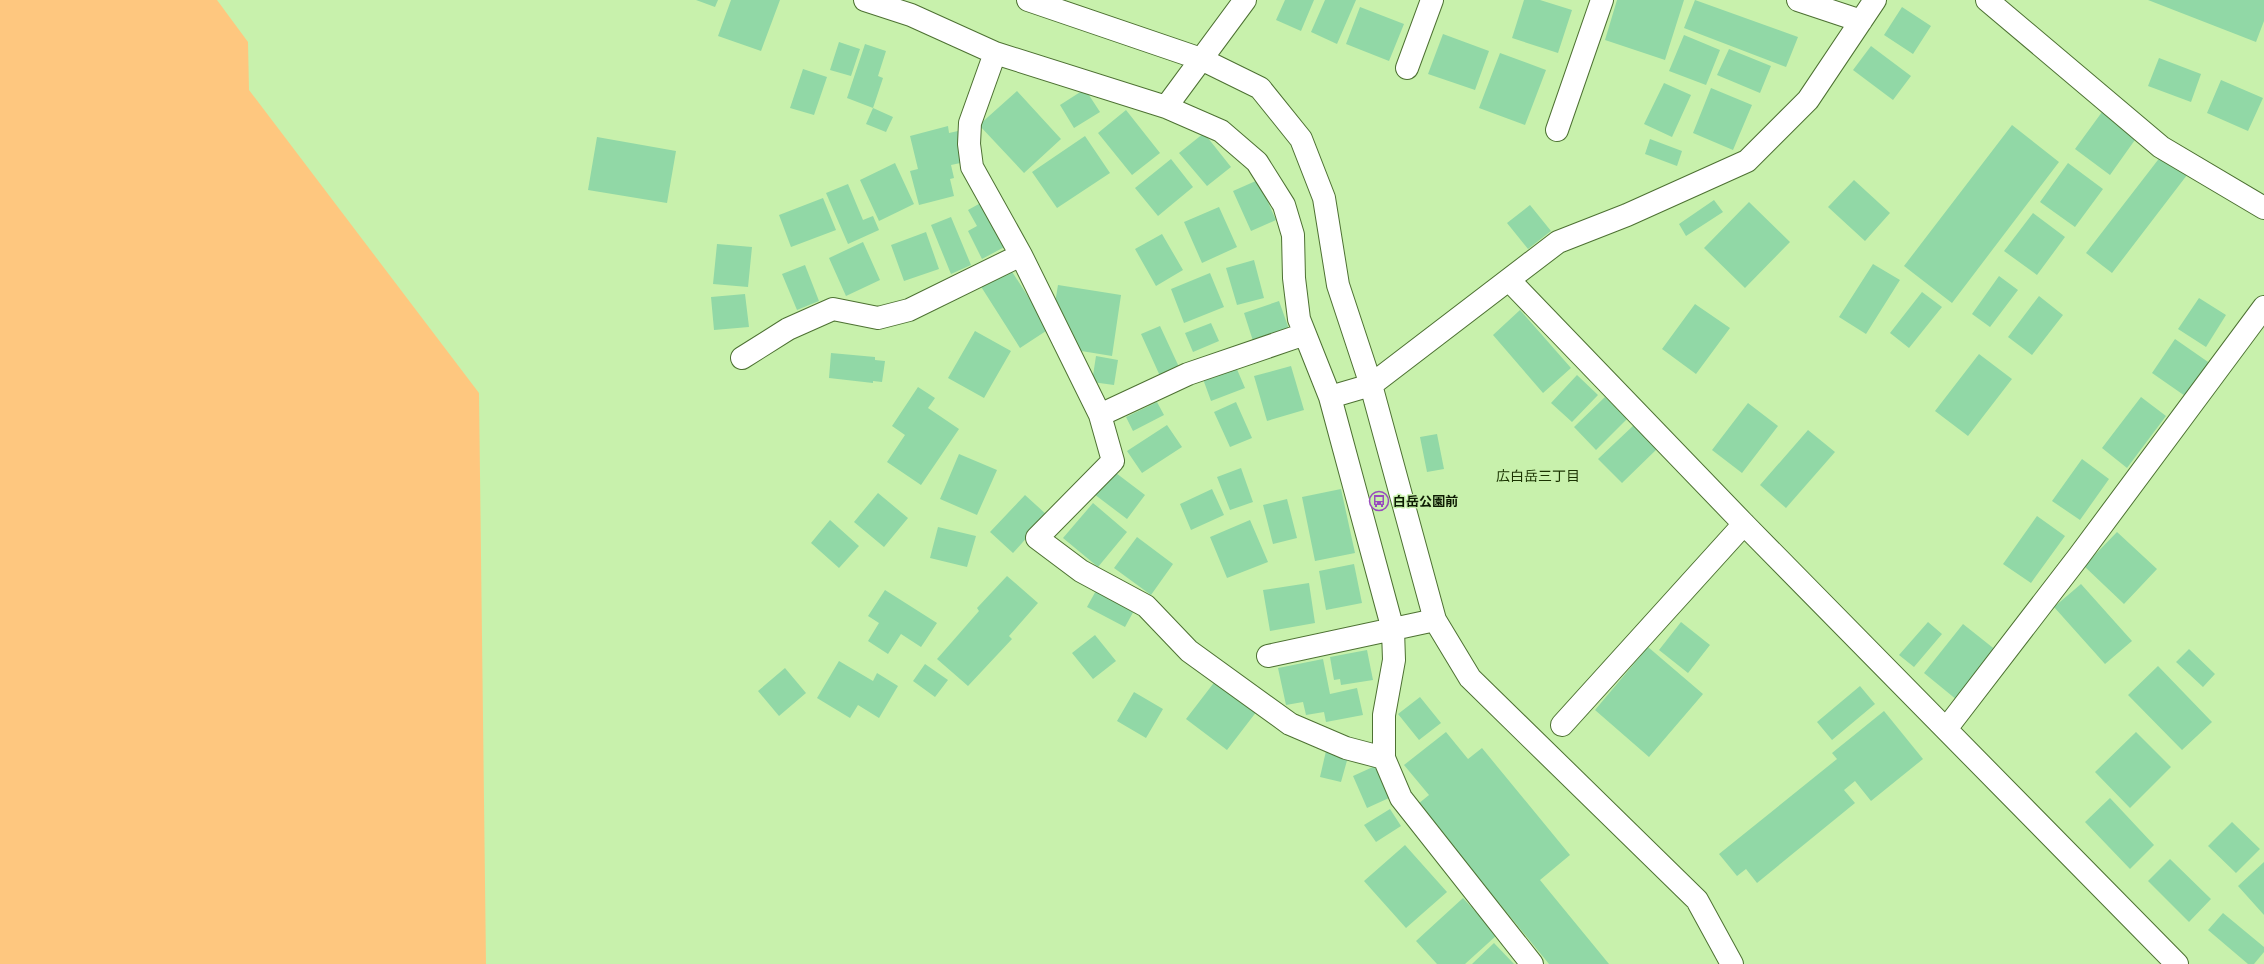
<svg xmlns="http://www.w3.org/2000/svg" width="2264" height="964" font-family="Merriweather,'Noto Sans JP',serif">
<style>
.green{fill:#fec77f}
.building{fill:#91d8a6}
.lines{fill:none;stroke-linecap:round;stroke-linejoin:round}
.minor-casing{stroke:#4d7132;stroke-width:24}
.minor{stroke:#fff;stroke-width:22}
.labels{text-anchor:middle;stroke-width:3;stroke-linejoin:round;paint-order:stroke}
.poi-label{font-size:13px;font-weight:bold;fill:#0d1b03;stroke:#c8f1ac;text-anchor:start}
.neighbourhood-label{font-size:14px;fill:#1a3301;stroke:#c8f1ac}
</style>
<rect width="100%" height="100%" fill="#c8f1ac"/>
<path class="green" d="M0 0H217L248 42 249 90 479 393 486 964H0Z"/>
<path class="building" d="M696 0H718L715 7Z
M731 0H780L761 51 718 36Z
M1285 0H1314L1301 31 1276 20Z
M1325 0H1356L1337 44 1311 32Z
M1524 0H1540L1572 10 1558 53 1512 38Z
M1617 0H1684L1665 60 1605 40Z
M1695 0 1798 37 1786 67 1684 28Z
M2148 0H2264V21L2256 42Z
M1360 7 1404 24 1389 61 1346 44Z
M1902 7 1931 26 1913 54 1884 35Z
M1443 34 1489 51 1475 90 1428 74Z
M1684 35 1720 50 1706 85 1669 71Z
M839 42 860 49 851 76 830 70Z
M865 44 886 51 878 76 883 78 873 108 847 98Z
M1871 46 1911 76 1893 100 1853 70Z
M1729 49 1771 66 1760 93 1717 75Z
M1500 53 1546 70 1525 125 1479 108Z
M2159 58 2201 74 2191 102 2148 86Z
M803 69 827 77 814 115 790 108Z
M2221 80 2263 98 2248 131 2207 113Z
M1664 83 1691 95 1672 137 1644 124Z
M1711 88 1752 105 1733 150 1693 133Z
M1085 89 1100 112 1074 128 1060 105Z
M1017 91 1061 139 1024 173 979 125Z
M873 108 893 117 886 132 866 124Z
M1126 110 1160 153 1132 175 1098 133Z
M2102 112 2137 137 2110 175 2075 149Z
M2012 125 2059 162 1952 303 1904 266Z
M948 126 949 133 958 131 965 162 951 165 954 178 950 179 954 196 919 205 910 171 918 169 910 136Z
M1204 133 1231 167 1207 186 1179 153Z
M1085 136 1110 173 1057 208 1032 172Z
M597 137 676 151 667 203 588 190Z
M1650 139 1682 151 1677 166 1645 154Z
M2161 156 2187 175 2112 273 2086 253Z
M1171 159 1193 187 1158 216 1135 188Z
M895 163 914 204 879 221 860 180Z
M2068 163 2103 189 2075 227 2040 202Z
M1258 180 1276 220 1251 231 1233 191Z
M1854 180 1890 213 1865 241 1828 207Z
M848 184 863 220 873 216 879 230 848 244 826 193Z
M823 198 836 230 791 247 779 215Z
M986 200 1010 244 982 259 968 231 977 226 968 210Z
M1714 200 1723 212 1686 236 1679 224Z
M1749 202 1790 242 1745 288 1704 248Z
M1530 205 1551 231 1528 249 1507 223Z
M1219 207 1237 247 1202 263 1184 222Z
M2033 213 2065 237 2037 275 2004 251Z
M951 217 971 265 951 274 931 225Z
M926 232 939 269 904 281 891 245Z
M1162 234 1183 270 1156 286 1135 249Z
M863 242 880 280 846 296 829 258Z
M717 244 752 247 748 287 713 284Z
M1254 260 1264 298 1237 305 1226 268Z
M1873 264 1900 280 1866 334 1839 317Z
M805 265 819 301 797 310 782 274Z
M1009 267 1049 329 1020 348 980 285Z
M1210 273 1224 307 1184 323 1171 289Z
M1999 276 2018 290 1990 327 1972 314Z
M1058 285 1121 295 1112 356 1069 349 1053 315Z
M1922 292 1942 307 1909 348 1890 333Z
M745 294 749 327 714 330 711 297Z
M2039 296 2063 315 2032 355 2008 337Z
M2199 298 2226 315 2206 347 2178 329Z
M1279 301 1290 332 1254 344 1244 313Z
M1695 304 1730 328 1696 374 1662 349Z
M1520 310 1571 368 1543 393 1493 335Z
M1211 323 1219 341 1193 352 1185 333Z
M1160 326 1179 367 1160 376 1141 334Z
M975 331 1011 351 984 398 948 378Z
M2175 339 2211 364 2188 398 2152 373Z
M831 353 875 357V360L885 361 882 382 873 381V383L829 378Z
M1979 354 2012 379 1968 436 1935 411Z
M1096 356 1118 360 1114 385 1092 382Z
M1291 366 1304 410 1267 421 1254 376Z
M1236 367 1245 388 1211 401 1203 379Z
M1577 375 1598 395 1572 422 1551 403Z
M918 387 935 398 928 408 959 429 921 485 887 462 905 435 892 426Z
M1605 397 1627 419 1596 450 1574 427Z
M2141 397 2166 416 2127 468 2102 448Z
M1157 402 1164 415 1133 431 1126 417Z
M1236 402 1252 438 1230 447 1214 412Z
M1748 403 1778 426 1742 473 1712 450Z
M1635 424 1658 448 1622 483 1598 459Z
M1167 425 1182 447 1142 473 1127 451Z
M1808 430 1835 452 1786 508 1760 485Z
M1437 434 1444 469 1427 472 1420 437Z
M959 454 997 470 977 515 940 499Z
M2082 459 2109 479 2080 520 2052 501Z
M1241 468 1253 502 1230 510 1217 477Z
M1112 470 1145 495 1127 519 1094 494Z
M1212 489 1224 515 1191 530 1180 504Z
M1341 489 1355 553 1315 561 1302 497Z
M878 493 908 518 884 547 854 522Z
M1025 495 1047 515 1013 553 990 532Z
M1287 499 1297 538 1273 544 1263 505Z
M1093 503 1127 532 1098 567 1063 538Z
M2037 516 2065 536 2031 583 2003 564Z
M830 520 859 546 839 568 811 543Z
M1250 520 1268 562 1227 578 1210 537Z
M938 527 976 536 967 567 930 558Z
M2117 532 2157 569 2124 604 2084 566Z
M1137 537 1173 564 1151 595 1114 568Z
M1354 564 1362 603 1326 610 1319 571Z
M1007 576 1038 603 1009 636 1012 639 968 686 937 659 979 611 977 608Z
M1309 583 1315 623 1270 631 1263 590Z
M2081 584 2132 641 2105 664 2054 607Z
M1098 587 1136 607 1125 627 1087 607Z
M885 590 937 623 921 647 901 634 888 654 868 641 879 623 868 616Z
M1681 622 1710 645 1688 673 1659 650Z
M1928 622 1942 634 1914 667 1899 655Z
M1963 624 1997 651 1957 700 1924 673Z
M1095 635 1116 661 1093 679 1072 653Z
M1648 647 1703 694 1649 757 1595 710Z
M2189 649 2215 674 2203 687 2176 662Z
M1367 650 1373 680 1341 685 1340 679 1334 680 1330 657Z
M1323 659 1330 694 1357 688 1363 715 1326 722 1324 712 1306 715 1303 702 1286 705 1278 668Z
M839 661 873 681 877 673 898 686 879 718 858 705 850 718 817 698Z
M925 664 948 680 935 697 913 681Z
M2158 666 2212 722 2182 750 2128 695Z
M785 668 806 693 779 716 758 691Z
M1216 680 1257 711 1227 750 1186 719Z
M1860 686 1875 704 1832 740 1817 722Z
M1134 692 1163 709 1146 738 1117 721Z
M1420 697 1441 723 1419 740 1398 714Z
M1884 711 1923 759 1871 801 1855 781 1844 790 1855 803 1757 883 1746 869 1737 876 1719 854 1837 759 1832 753Z
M1446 732 1468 759 1482 748 1570 855 1540 880 1609 964H1549L1418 804 1429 795 1404 765Z
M2136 732 2171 767 2130 808 2095 772Z
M1326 751 1348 757 1341 782 1320 777Z
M1375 766 1389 798 1367 808 1353 776Z
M2110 798 2154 845 2130 869 2085 822Z
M1390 809 1401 826 1376 842 1364 825Z
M2232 822 2260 849 2236 873 2208 846Z
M1405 845 1447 892 1406 928 1364 881Z
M2170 859 2211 899 2189 922 2148 881Z
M2264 862V915L2238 886Z
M1463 898 1497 935 1465 964H1437L1416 941Z
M2223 913 2264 947V952L2254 964H2248L2208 930Z
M1494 943 1514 964H1472Z"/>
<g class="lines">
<g class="minor-casing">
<path id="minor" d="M865 0 911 15 995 53 1166 107 1221 131 1257 162 1284 205 1293 235 1294 278 1299 319 1330 397 1393 630 1394 660 1384 715V758L1401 798 1532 964
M1028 0 1201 59 1260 88 1301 139 1324 198 1338 285 1371 385 1435 620 1470 678 1697 900 1732 964
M1798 0 1861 21
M1987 0 2161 147 2264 208
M995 53 970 123 969 144 972 167 1021 255 1100 415 1188 374 1305 334
M1407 68 1432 0
M1166 107 1245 0
M1557 130 1602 0
M1509 280 1744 524 2177 964
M742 358 788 329 833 309 878 318 909 310 1021 255
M1330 397 1371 385 1558 242 1627 215 1747 161 1808 100 1875 0
M1100 415 1113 461 1037 538 1081 571 1146 606 1189 651 1290 724 1346 748 1384 758
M1268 656 1435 620
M1562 725 1744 524
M1946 729 2079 556 2264 307"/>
</g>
<use href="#minor" class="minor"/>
</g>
<defs>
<g id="bus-ring" transform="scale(1)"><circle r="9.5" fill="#c8f1ac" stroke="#984cbd" stroke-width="1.5"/><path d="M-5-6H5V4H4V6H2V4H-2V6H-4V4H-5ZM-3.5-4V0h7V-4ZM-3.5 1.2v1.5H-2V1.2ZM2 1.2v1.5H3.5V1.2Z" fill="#984cbd"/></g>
</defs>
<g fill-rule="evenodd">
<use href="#bus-ring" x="1379" y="501"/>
</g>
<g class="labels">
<g class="poi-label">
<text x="1393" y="506">白岳公園前</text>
</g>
<g class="neighbourhood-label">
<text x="1538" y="481">広白岳三丁目</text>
</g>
</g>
</svg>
